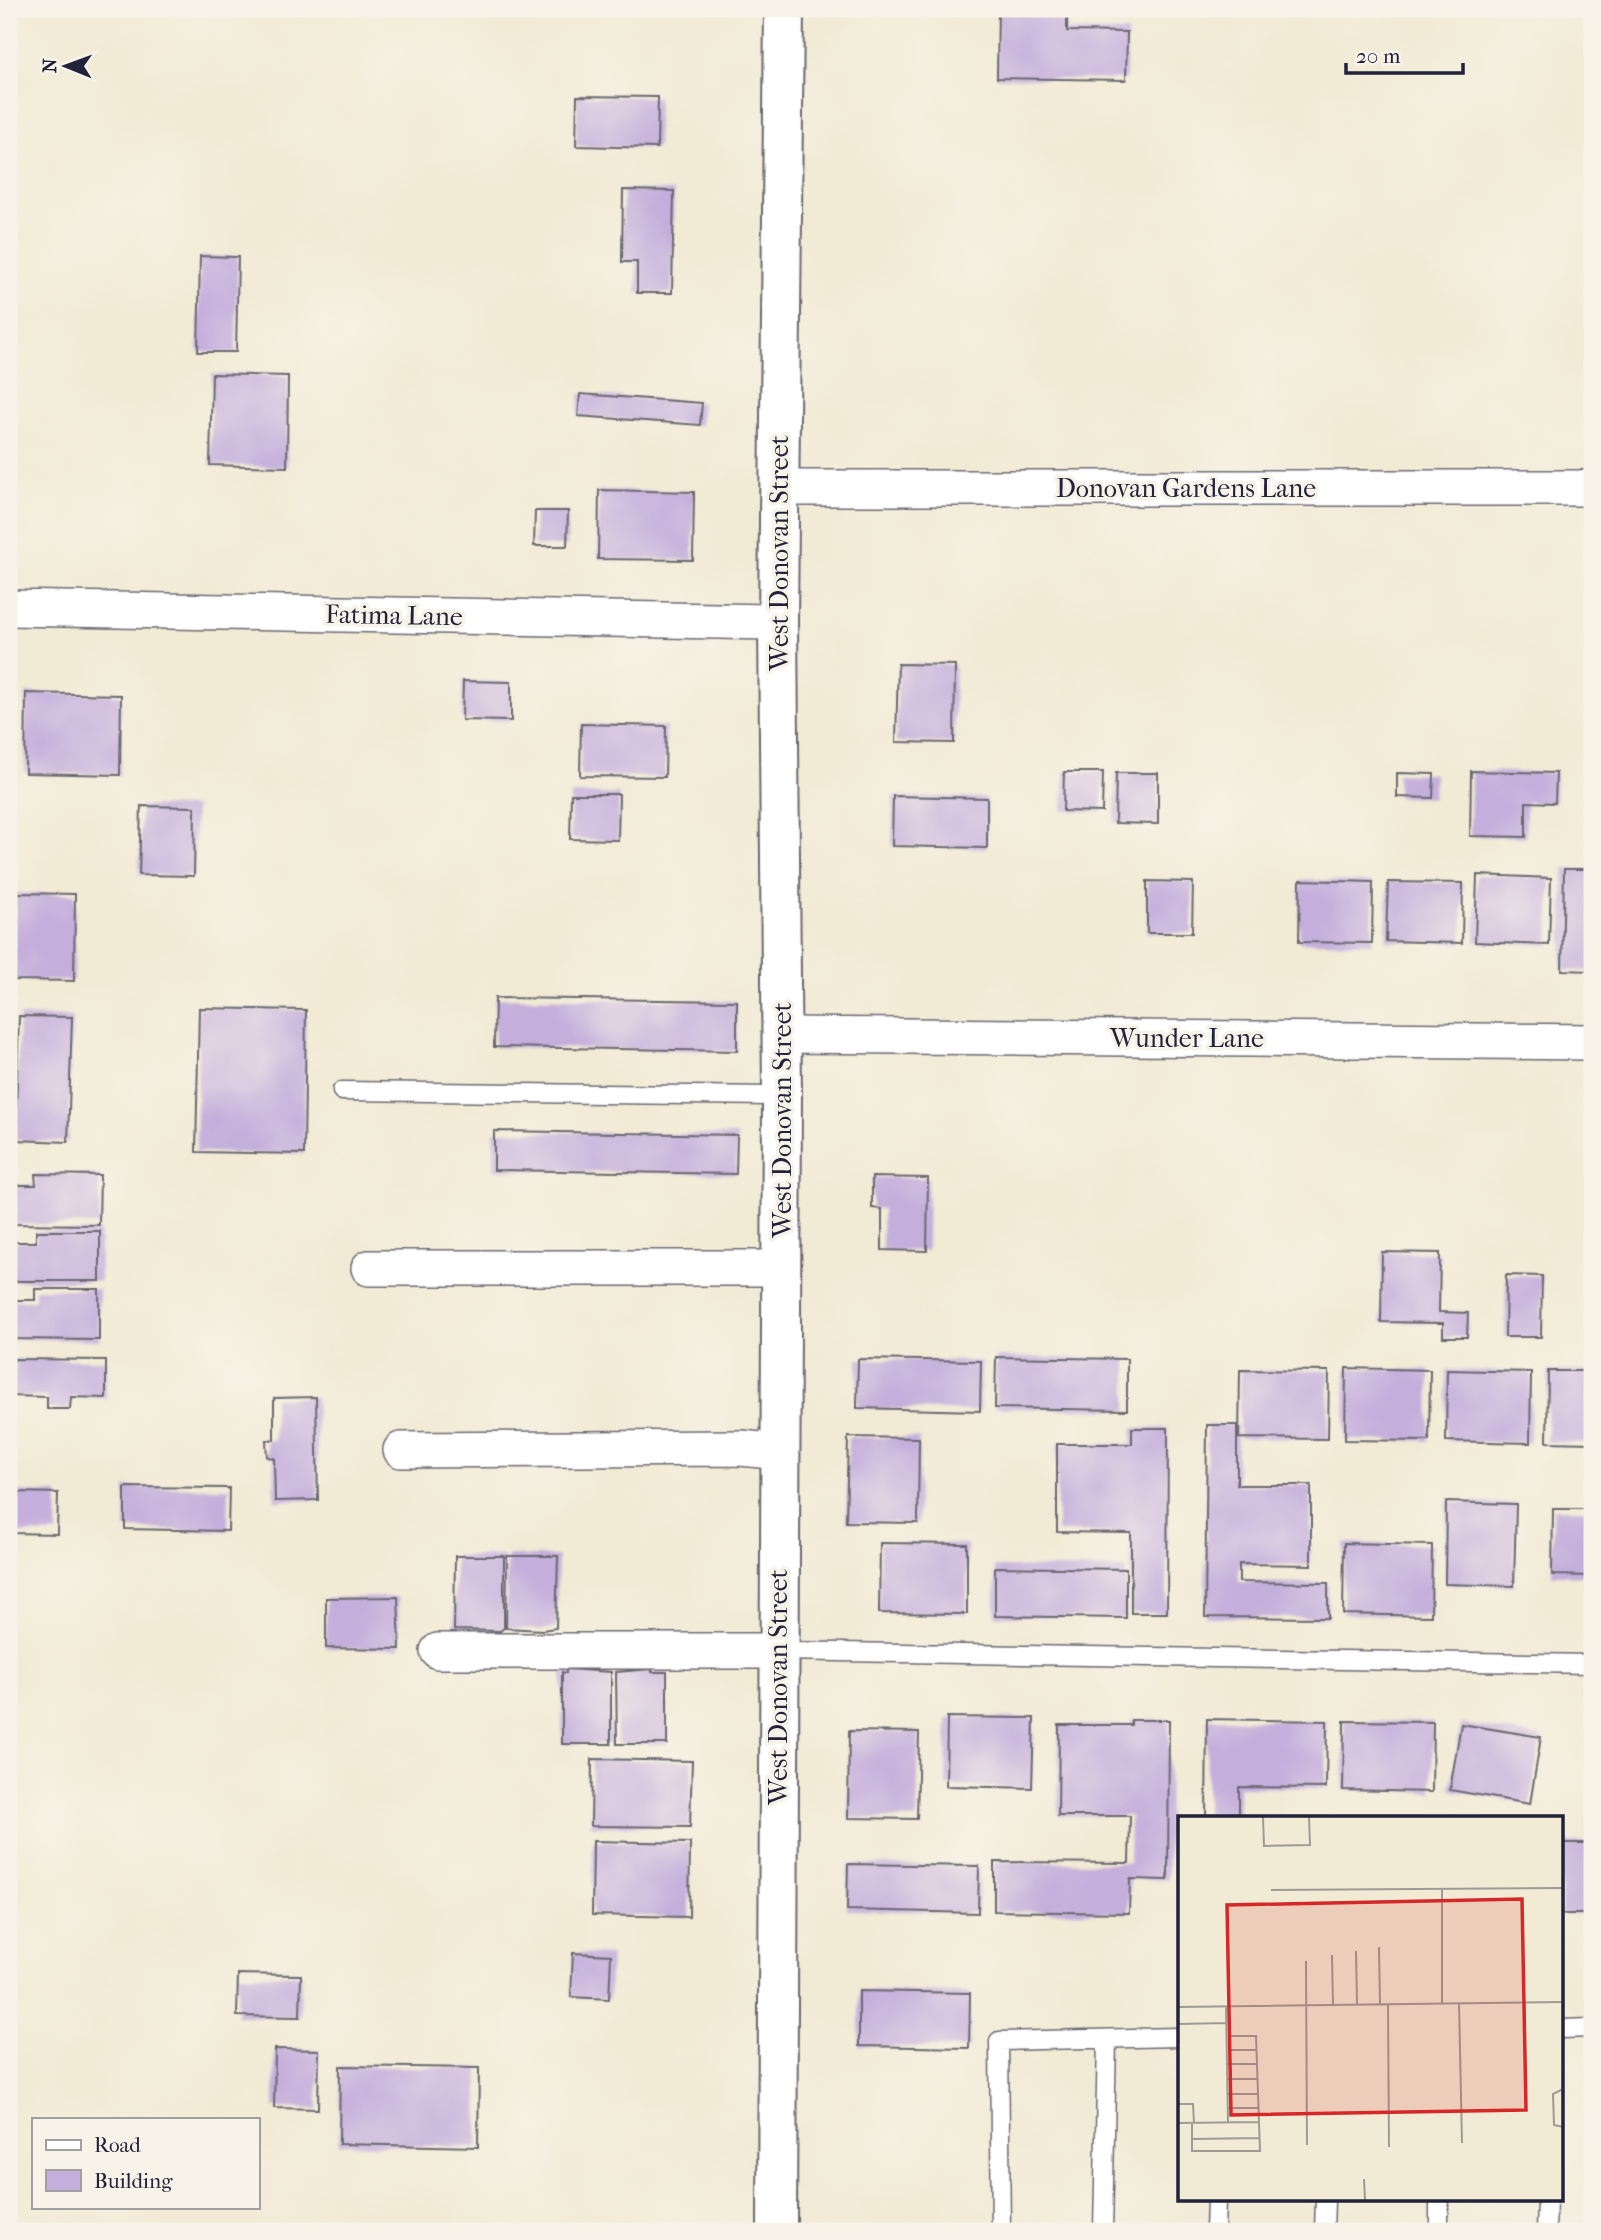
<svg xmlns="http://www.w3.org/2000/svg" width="1601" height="2240" font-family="'IM FELL French Canon',serif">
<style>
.building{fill:#c4aedc}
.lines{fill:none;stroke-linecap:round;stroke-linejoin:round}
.service-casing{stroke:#6a6871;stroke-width:21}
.minor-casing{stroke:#6a6871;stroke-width:38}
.tertiary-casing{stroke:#6a6871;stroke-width:42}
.service{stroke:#fff;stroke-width:18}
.minor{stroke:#fff;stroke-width:35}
.tertiary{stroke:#fff;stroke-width:38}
.labels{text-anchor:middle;stroke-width:7;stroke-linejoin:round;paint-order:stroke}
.street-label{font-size:26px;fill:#22223b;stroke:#f7f3e8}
.inset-road{fill:none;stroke:#9e9a97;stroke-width:2}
.view{fill:#d62828;fill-opacity:0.15;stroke:#d62828;stroke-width:3.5}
.inset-edge{fill:none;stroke:#22223b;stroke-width:3.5}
</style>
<rect width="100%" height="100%" fill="#f7f3e8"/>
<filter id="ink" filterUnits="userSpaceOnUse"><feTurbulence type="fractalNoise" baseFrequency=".0143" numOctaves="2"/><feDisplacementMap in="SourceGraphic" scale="14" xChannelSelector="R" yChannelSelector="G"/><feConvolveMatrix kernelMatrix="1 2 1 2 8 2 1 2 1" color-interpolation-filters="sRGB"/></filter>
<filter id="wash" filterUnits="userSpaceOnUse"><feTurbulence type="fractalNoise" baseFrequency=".00686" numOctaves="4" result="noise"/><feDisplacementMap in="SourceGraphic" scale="28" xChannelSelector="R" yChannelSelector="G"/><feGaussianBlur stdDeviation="1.57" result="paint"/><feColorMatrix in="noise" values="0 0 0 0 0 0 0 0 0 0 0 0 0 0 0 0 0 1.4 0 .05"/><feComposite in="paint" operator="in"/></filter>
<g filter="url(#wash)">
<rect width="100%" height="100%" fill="#f1ead4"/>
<g id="blocks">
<path class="building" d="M998 9H1067V31L1127 32 1126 80 997 78Z
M577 96 658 97 657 148 576 146Z
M623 190 674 191 672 293H637V262H622Z
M200 256 238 257 236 352H198Z
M212 374 288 376 287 467 210 465Z
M580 394 702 403 700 425 578 416Z
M599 490 694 492 693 560 598 559Z
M535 511H568L567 546H534Z
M898 664 955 665 954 743 896 742Z
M463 681 511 682V721L462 720Z
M26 693 121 695 120 775 25 773Z
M581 724 666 726 665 777 580 776Z
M1471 771 1556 773 1555 803 1526 802V837L1470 836Z
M1064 772H1103L1102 812 1063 811Z
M1116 773H1158V824L1115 823Z
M1397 773 1434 774 1433 798 1397 797Z
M571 794H619L618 840 570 839Z
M893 796 987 798V848L892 846Z
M141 806 195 807 194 876 139 875Z
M1564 869H1592V971L1562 970Z
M1477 875 1551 878 1549 945 1475 942Z
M1300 880 1373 882 1372 943 1299 942Z
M1147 881 1193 882 1192 933H1147Z
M1388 882 1463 883 1462 943 1386 941Z
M15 893 75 894 74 981 14 980Z
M495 998 737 1001V1051L494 1047Z
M199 1008 306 1010 304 1154 196 1152Z
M19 1016 72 1017 68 1142 15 1140Z
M494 1131 737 1135 736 1174 494 1170Z
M35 1174 100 1175 99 1225 9 1224V1185H36Z
M872 1177 928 1178 927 1251 882 1250V1209L872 1208Z
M36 1231H100V1281H9V1242H36Z
M1382 1252 1440 1253 1439 1312 1468 1313 1467 1337H1443V1323L1381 1322Z
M1506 1275 1542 1276 1541 1337H1505Z
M35 1289H99V1340L9 1339V1300H35Z
M996 1357 1127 1359V1410L995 1408Z
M12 1359 106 1360V1398L71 1397 70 1409H47V1397L11 1396Z
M858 1359 981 1361 980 1411 857 1408Z
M1346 1368 1430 1370 1429 1441 1345 1440Z
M1240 1370 1329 1371 1328 1439 1239 1438Z
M1447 1370 1531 1372 1530 1443 1446 1441Z
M1548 1371H1592V1443L1547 1442Z
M316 1397 318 1500 275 1501 274 1458 267 1457 266 1440H274V1398Z
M1207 1425H1237V1485H1311V1565L1239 1564V1582L1328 1583V1618L1205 1617Z
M1132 1428H1168L1167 1613H1131V1533L1057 1532V1444H1132Z
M848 1437 919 1438 918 1523 846 1522Z
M125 1487 229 1488 228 1531 125 1529Z
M14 1492 58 1493 57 1534 13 1533Z
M1446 1502 1516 1504 1514 1586 1445 1584Z
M1553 1509H1592V1576L1552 1575Z
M880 1543 967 1544V1614L879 1613Z
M1344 1543 1432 1545 1431 1616 1343 1614Z
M455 1556H504V1628L500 1631 454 1630Z
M507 1556H558L556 1628 542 1630 506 1628Z
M995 1567 1126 1569V1618L995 1616Z
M398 1597 400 1649 326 1648V1598Z
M566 1669 611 1672V1744H562V1672L566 1673Z
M652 1669V1672H667V1744H617L616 1672Z
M947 1717 1034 1718 1032 1788 946 1786Z
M1207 1719 1327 1721 1326 1788 1239 1787V1818H1206Z
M1131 1720H1169L1168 1880 1130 1879 1129 1913 994 1911V1862L1129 1863 1130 1816H1058L1059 1725H1131Z
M1344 1721 1433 1722 1432 1792 1343 1790Z
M1461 1724 1541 1737 1530 1804 1450 1790Z
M849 1731 919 1732 917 1819 848 1818Z
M592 1759 692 1761 690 1827 591 1826Z
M593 1841 690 1843 689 1917 592 1915Z
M1561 1843H1592V1914H1561Z
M848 1864 979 1866 978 1913 847 1910Z
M573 1953 611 1955 609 1999 571 1997Z
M238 1974 301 1975 300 2017 237 2016Z
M859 1991 970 1993 969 2048 859 2046Z
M275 2049 319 2050 318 2109 274 2108Z
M340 2066 479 2068 478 2147 339 2144Z"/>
</g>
</g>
<g filter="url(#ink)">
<use href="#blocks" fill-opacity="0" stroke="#6a6871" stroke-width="2"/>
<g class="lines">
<g class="service-casing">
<path id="service" d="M342 1091 782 1096
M777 1651 1592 1664
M1561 2029 1592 2028
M1001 2231 999 2041 1179 2037
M1103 2231 1107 2039
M1215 2231 1216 2200
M1324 2231 1325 2200
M1439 2231V2200
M1546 2231 1547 2200"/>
</g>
<g class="minor-casing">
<path id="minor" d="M779 488H1592
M9 608 778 622
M782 1035 1592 1042
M369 1268H782
M401 1450 741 1448 780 1452
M438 1651H777"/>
</g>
<g class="tertiary-casing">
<path id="tertiary" d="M777 2231 782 1096 778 622 784 9"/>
</g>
<use href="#service" class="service"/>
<use href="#minor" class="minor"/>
<use href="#tertiary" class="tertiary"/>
</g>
</g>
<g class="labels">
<g class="street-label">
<text x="1186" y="497">Donovan Gardens Lane</text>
<text transform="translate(779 553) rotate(-90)" y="9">West Donovan Street</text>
<text transform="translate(394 615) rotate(1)" y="9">Fatima Lane</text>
<text x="1187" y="1047">Wunder Lane</text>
<text transform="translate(782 1120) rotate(-90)" y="9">West Donovan Street</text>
<text transform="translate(778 1687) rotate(-90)" y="9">West Donovan Street</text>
</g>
</g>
<g transform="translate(1178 1816)">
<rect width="385" height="385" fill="#f1ead4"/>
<path class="inset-road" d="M85 1 86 30 132 29 131 1M264 73V187M93 74 385 72M201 131 202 189M178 135 179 189M154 139 155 189M128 145 129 329M281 187 284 327M210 189 211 331M0 191 385 186M48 191 50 306M0 208 49 207M50 234H78M50 248H79M50 263H79M385 273 375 278 376 309 385 311M50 278H80M0 288H15L16 307M50 292H81M0 307 81 306M14 307V335H82L78 220H50M14 323 82 322M186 363 187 384"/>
<path class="view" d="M344 83 348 294 53 299 49 89Z"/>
<rect width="385" height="385" class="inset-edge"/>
</g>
<rect width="1601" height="2240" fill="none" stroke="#f7f3e8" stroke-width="35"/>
<rect x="32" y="2118" width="228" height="91" fill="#f7f3e8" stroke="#a29fa3" stroke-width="2"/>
<rect x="46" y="2140" width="35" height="10" fill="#ffffff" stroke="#a29fa3" stroke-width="2"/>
<text x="94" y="2152" font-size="21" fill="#22223b">Road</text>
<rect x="46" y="2170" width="35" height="21" fill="#c4aedc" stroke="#a29fa3" stroke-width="2"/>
<text x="94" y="2188" font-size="21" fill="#22223b">Building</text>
<g transform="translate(66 66) rotate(271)" stroke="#f7f3e8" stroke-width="5" paint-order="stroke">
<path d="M0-5L12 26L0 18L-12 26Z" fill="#22223b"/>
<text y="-10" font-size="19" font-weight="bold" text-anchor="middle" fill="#22223b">N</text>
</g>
<path d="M1346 63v10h117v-10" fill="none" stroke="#22223b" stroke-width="3.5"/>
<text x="1356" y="63" font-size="21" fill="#22223b" stroke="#f7f3e8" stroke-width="5" paint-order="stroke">20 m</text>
</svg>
